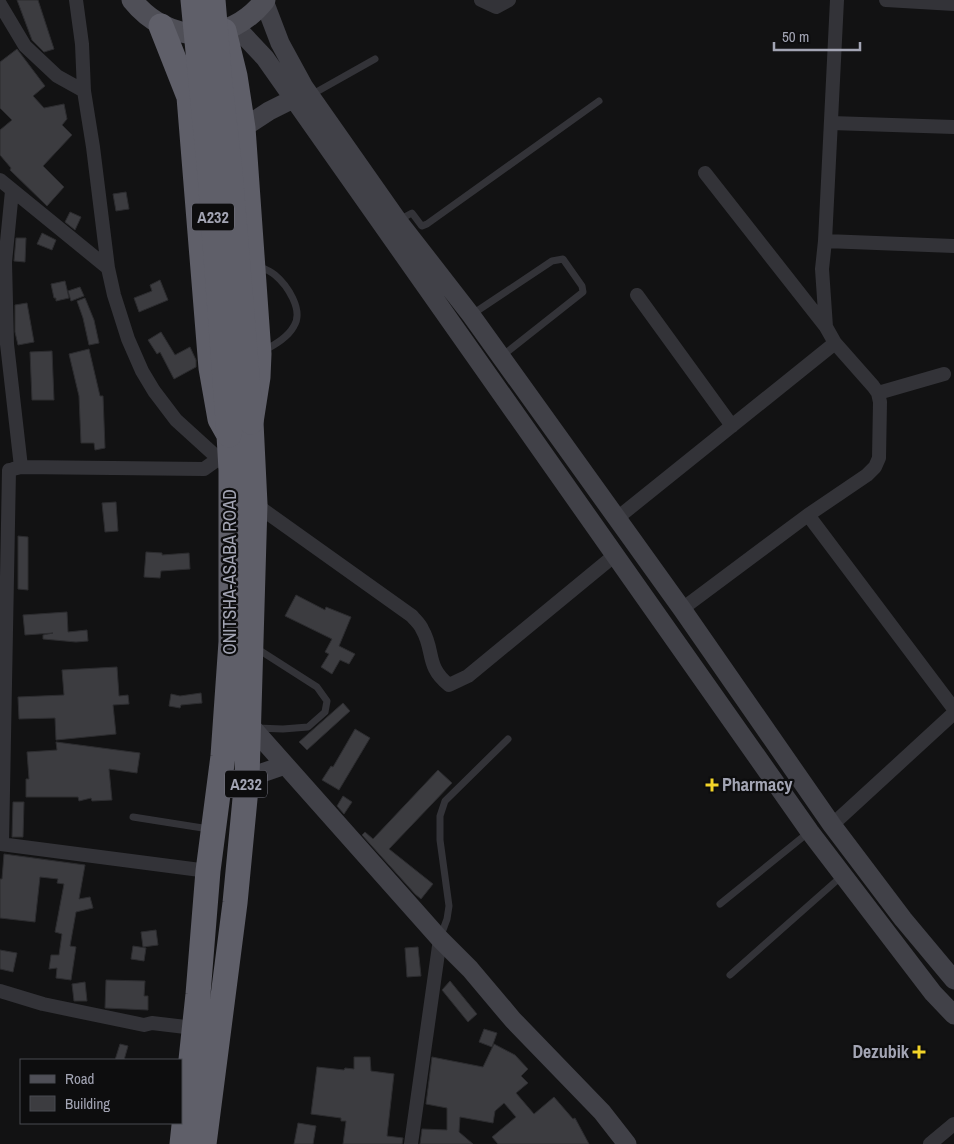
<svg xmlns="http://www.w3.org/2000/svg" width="954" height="1144" font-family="'Archivo Narrow',sans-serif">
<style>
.building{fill:#3c3c40;stroke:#2c2c2f}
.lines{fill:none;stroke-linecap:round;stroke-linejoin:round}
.lane{stroke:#333338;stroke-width:7}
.street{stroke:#333338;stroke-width:14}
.secondary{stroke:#414148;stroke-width:19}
.primary{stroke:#4f4f57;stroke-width:21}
.highway{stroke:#5f5f69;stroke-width:25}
.highway-bridge{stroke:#5f5f69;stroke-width:25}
.poi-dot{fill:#f3d429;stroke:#0d0d0e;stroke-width:2}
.labels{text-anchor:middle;stroke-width:4.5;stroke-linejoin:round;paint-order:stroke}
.shield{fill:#0d0d0e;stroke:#767782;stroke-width:1}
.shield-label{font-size:16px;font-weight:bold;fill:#a3a5b4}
.street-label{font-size:18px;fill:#a3a5b4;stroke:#0d0d0e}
.poi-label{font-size:18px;font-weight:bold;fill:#a3a5b4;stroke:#0d0d0e;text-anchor:start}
</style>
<rect width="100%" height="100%" fill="#121213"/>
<path class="building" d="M17 0H38L54 49 44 52 32 40Z
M17 49 45 86 33 96 44 108 64 104 67 119 62 125 72 135 43 166 64 187 47 206 10 170 11 168 0 155V130L12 120 0 108V62Z
M126 192 129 209 116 211 113 194Z
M70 212 81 217 75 230 65 222Z
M42 233 56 240 52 250 37 244Z
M16 238H26L25 262 14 261Z
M160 280 168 300 139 312 134 298 152 291 150 285Z
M65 281 69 298 56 301V298H54L51 284Z
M80 287 84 296 71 301 68 291Z
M85 298 94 320 99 343 89 345 83 318 77 301Z
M27 303 34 342 18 345 15 332V305Z
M161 332 175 355 190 347 196 360V367L174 379 160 352 157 354 148 340Z
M89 349 100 396H103L105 448 95 450 94 443H81L79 396 69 354Z
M52 351 54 400H32L30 352Z
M116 502 118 531 105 532 102 503Z
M18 536 28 537V590L18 589Z
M146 552 162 553V555L189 553 190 569 161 571 160 578 144 577Z
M296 595 325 610 326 607 351 617 339 646 355 654 349 664 340 660 332 674 321 667 329 654 325 652 332 639 285 616Z
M67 612 68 632 87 630 88 641 76 642 43 639V635L53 633 25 635 23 615Z
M117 667 119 696 128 695 129 704 113 705 116 734 56 740 55 718 19 719 18 697 64 695 62 670Z
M201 693 202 703 181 705 180 708 169 706 171 694 180 696Z
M343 703 350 711 307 750 299 742Z
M355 729 370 738 339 790 322 780 331 766 333 767Z
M56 742 140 753 137 773 109 769 112 800 92 801 91 798 79 801 78 797H26V779H29L27 752 57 750Z
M438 770 452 783 389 849 433 884 421 899 415 894 362 835 365 832 373 839Z
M343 796 352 802 344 814 337 806Z
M13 802H24L23 837H12Z
M4 854 85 865 79 899 90 897 93 908 76 912 70 946 76 947 71 980 56 978 57 968 49 969 51 955H59L62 934 55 932 64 884 57 883 58 879 40 877 35 922 0 918V879H2Z
M156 930 158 945 143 947 141 932Z
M133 946 146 948 144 961 131 959Z
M418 947 421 976 407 977 405 948Z
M0 950 17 953 13 972 0 969Z
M106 980 145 981 144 996H148V1010L105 1008Z
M450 981 477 1014 468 1022 442 990Z
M85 982 87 1001H74L72 984Z
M484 1029 497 1033 492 1047 479 1042Z
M120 1044 128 1046 124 1060H115Z
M494 1044 515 1055 528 1069 521 1076 528 1083 516 1093 534 1114 554 1097 573 1119 575 1118 589 1144H498L492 1137 516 1117 504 1103 495 1111 493 1123 460 1117 459 1132 473 1144H420L422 1129 447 1130V1108L426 1104 432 1057 483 1067Z
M354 1057H370L371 1071 394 1074 387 1136 403 1138 402 1144H343L346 1121H341V1118L311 1114 317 1067 344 1070 345 1068 354 1069Z
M298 1123 316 1126 313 1144H294Z"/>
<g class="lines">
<path class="lane" d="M311 95 375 59
M399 220 412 213 421 225 422 226 427 224 599 101
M258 266C263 268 270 271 275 275 287 285 304 310 294 326 288 337 276 344 265 350
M471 315 552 261 563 259 582 286 583 292 502 356
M256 648 317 687 327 701 325 712 308 727 283 729 257 728
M133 817 209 829
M720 904 809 832
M440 938 447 919 449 906 440 840V816L445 801 508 739
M730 975 843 875"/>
<path class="street" d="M76 0 82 44 84 91
M481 0 496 7 509 0
M886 0 954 4
M0 4 25 46 57 76 84 91 93 147 108 268
M831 123 954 127
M0 180 108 268 114 295 128 339 142 371 154 391 176 420 231 470
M12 191 5 262 7 344 21 467
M825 241 954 246
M637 295 732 426
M826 327 822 269 825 241 837 0
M878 393 944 374
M13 469 21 467 204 469 218 459
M255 504 412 616C415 620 420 624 422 629 435 651 425 666 449 685L468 676 615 555
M808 515 954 709
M616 519 835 343
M682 609 808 515 867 475 875 467 879 458 880 402 878 393 873 386 835 343 826 327 705 173
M832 825 954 713
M0 844 208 871
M2 844 9 470
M0 991 43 1004 144 1025 152 1023 194 1028
M411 1144 440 939
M930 1144 954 1124"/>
<path class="secondary" d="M264 1 280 43 304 87 398 221 471 315 682 609 832 825 903 919 954 980
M235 26 265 58 810 832 933 993 954 1015
M243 128 269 111 293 99
M248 723 440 939 470 969 513 1020 602 1112 627 1144
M247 778 285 765"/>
<path class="primary" d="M132 0C168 45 229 46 265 0"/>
<path class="highway" d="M161 26 189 97 211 368 220 419 229 435 231 470V642L223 756 208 871 198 994 182 1144
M204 1144 235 903 247 778 255 504 251 422 258 377 259 354 243 128 235 76 224 31"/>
<path class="highway-bridge" d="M193 0 210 175 229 435
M213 0 220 84 230 171 251 422"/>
</g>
<g class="poi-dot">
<path d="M709.5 777.5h5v5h5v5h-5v5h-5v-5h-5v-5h5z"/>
<path d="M916.5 1044.5h5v5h5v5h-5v5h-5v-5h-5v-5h5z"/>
</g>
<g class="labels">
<g class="shield">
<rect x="192" y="203.5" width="42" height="27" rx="4"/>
<rect x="225" y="770.5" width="42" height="27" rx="4"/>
</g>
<g class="shield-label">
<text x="213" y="223">A232</text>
<text x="246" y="790">A232</text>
</g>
<g class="street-label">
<text transform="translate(230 572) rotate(-90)" y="6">ONITSHA-ASABA ROAD</text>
</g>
<g class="poi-label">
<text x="722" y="791">Pharmacy</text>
<text x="909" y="1058" text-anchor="end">Dezubik</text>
</g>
</g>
<rect x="20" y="1059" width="162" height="65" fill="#0d0d0e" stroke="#494a50"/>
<rect x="30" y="1075" width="25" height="8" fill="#4f4f57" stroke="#494a50"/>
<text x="65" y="1084" font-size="15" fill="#a3a5b4">Road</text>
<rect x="30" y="1096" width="25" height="15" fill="#3c3c40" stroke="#494a50"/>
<text x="65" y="1109" font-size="15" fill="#a3a5b4">Building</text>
<path d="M774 42v8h86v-8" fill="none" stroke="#a3a5b4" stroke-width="2.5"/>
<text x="782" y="42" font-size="15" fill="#a3a5b4" stroke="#0d0d0e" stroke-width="4" paint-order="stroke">50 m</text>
</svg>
